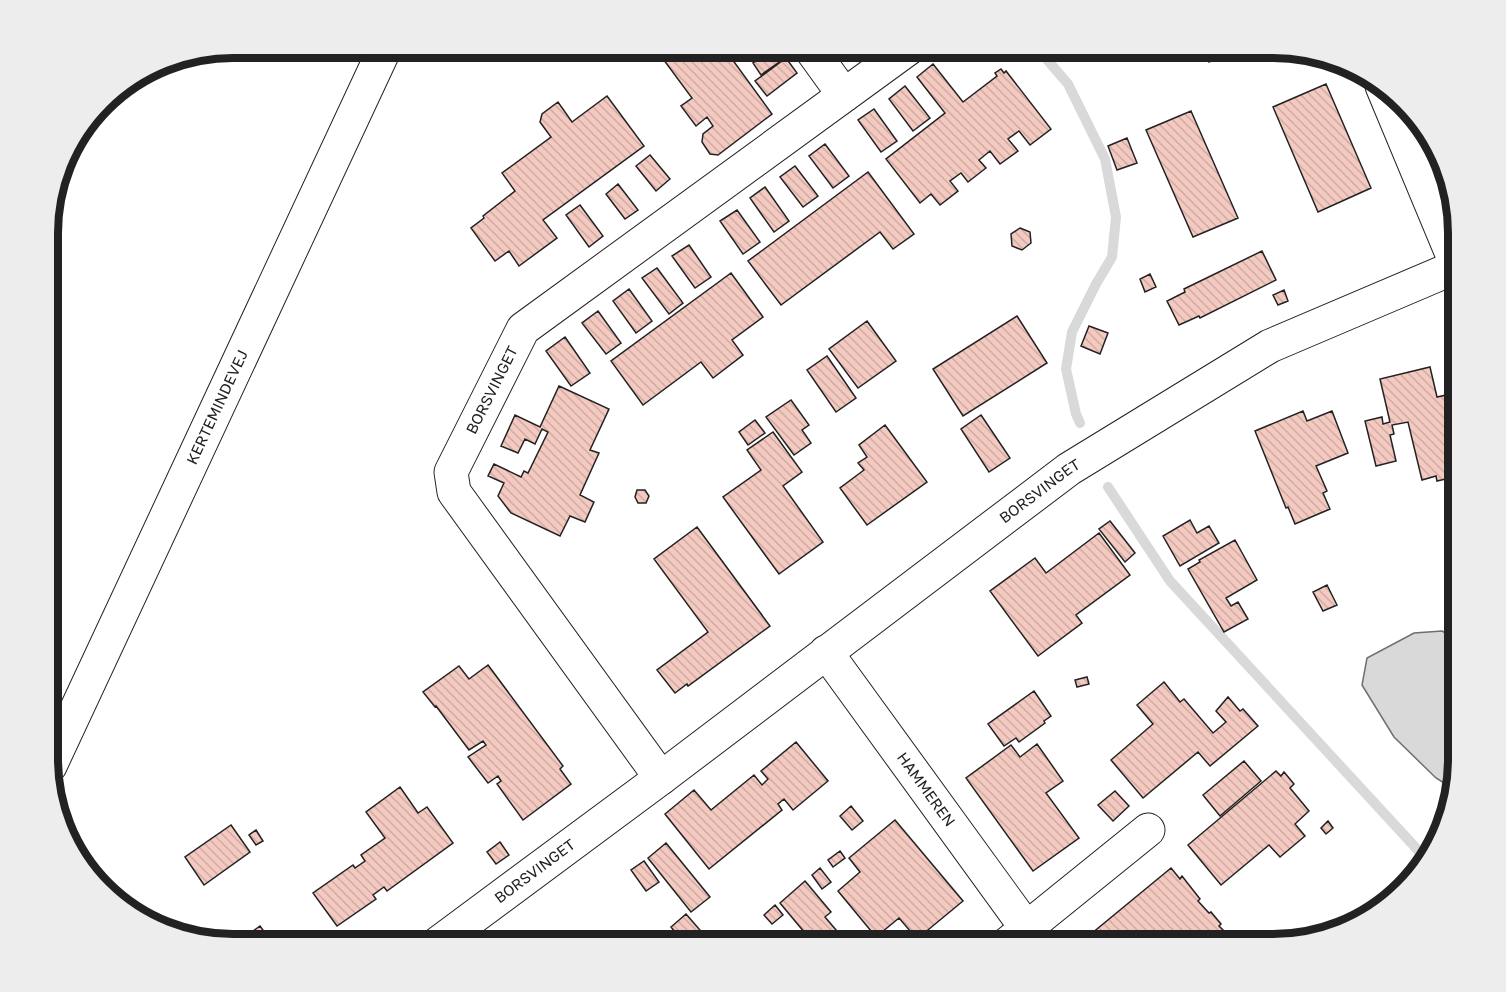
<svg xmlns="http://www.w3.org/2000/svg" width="1506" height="992" font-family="'Golos Text',sans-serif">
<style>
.water{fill:#d9d9d9;stroke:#6f6f6f;stroke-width:1.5}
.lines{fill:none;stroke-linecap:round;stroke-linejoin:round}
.stream{stroke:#d9d9d9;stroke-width:10}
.building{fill:url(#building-back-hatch);stroke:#222;stroke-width:1.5}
.street-casing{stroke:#222;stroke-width:35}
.secondary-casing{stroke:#222;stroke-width:35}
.street{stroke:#fff;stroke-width:33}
.secondary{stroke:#fff;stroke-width:33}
.labels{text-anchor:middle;stroke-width:4.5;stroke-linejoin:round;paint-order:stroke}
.street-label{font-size:15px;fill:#222;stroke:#fff}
.rim{fill:none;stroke:#222;stroke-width:8}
</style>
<defs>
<pattern id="building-back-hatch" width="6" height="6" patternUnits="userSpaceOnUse" patternTransform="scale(1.5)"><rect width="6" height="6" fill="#f3c9c0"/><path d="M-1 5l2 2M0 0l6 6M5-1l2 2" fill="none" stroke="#d0aca5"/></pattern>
</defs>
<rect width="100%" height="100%" fill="#fff"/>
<path class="water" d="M1442 631 1458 640V770L1452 788 1436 778 1394 737 1362 685 1367 658 1414 633Z"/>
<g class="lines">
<path class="stream" d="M1037 48 1068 84 1105 159 1116 217 1112 257 1096 284 1072 332 1066 369 1076 414 1080 423
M1108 487 1170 581 1427 860"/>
</g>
<path class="building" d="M655 48H724L772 114 718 155 710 154 702 142 703 134 713 126 707 117 696 126 681 106 692 98Z
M743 48H766L751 59Z
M774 48H778L785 58 761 75 753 63Z
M968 48H988L990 50 977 60Z
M1197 48H1241L1209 62 1203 50 1199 52Z
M786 58 797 73 767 96 755 81Z
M933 64 963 102 997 76 995 73 1001 69 1004 73 1006 71 1051 129 1030 145 1019 131 1008 139 1018 151 1000 164 990 151 979 160 986 168 968 182 961 173 950 181 958 191 940 205 931 194 920 203 886 159 945 113 917 77Z
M1326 84 1371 188 1318 212 1273 107Z
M905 86 930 118 913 131 889 99Z
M607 96 644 146 543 220 557 238 519 266 509 251 495 261 471 228 484 218 483 216 515 191 502 173 551 137 540 122 542 114 558 102 572 122Z
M874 109 897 141 881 152 858 120Z
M1191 111 1238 218 1193 237 1146 130Z
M1127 138 1137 163 1117 170 1108 146Z
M825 144 849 176 833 188 809 156Z
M650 155 670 179 656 191 636 166Z
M795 166 818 196 803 207 780 177Z
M868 172 914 234 893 249 880 232 781 305 748 261Z
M618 184 638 210 625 219 606 194Z
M765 187 789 221 774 232 750 198Z
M580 205 603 236 589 247 566 215Z
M737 210 760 242 743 254 720 221Z
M1020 228 1030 232 1031 243 1022 250 1012 246 1011 234Z
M689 245 711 277 695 288 672 256Z
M1262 251 1276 280 1200 318 1199 316 1179 325 1167 301 1185 292 1184 289Z
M657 268 683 303 669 314 642 278Z
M731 273 763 317 732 340 743 355 713 378 701 362 643 405 611 361Z
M1150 274 1156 287 1145 292 1140 279Z
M629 289 652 321 636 333 613 301Z
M1284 290 1288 301 1278 305 1273 295Z
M598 311 621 343 606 354 582 323Z
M1017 316 1047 363 963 416 933 369Z
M867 321 896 361 858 388 829 349Z
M1089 326 1108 333 1100 354 1081 346Z
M565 337 590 373 571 386 546 351Z
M827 356 856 398 836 412 807 370Z
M1430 367 1437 397 1451 394 1458 420V424L1446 427 1452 453 1458 452V468L1455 469 1456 472 1449 473 1450 478 1437 481 1436 476 1422 480 1408 422 1392 425 1394 434 1390 435 1396 461 1376 466 1365 421 1382 417 1383 424 1390 422 1380 379Z
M559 386 609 409 590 450 599 453 580 495 594 502 585 522 570 516 560 536 511 513 498 496 504 483 488 476 494 464 521 477 524 471 528 473 548 432 542 429 535 444 525 439 518 453 501 446 515 415 540 427Z
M791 400 809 425 802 430 811 443 794 455 766 417Z
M1303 411 1307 421 1332 411 1348 453 1316 466 1327 491 1323 493 1330 509 1295 524 1288 507 1286 508 1255 431Z
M981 415 1010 458 989 472 961 429Z
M755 420 765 433 748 445 739 432Z
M885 425 927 482 867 525 840 488 864 470 858 463 867 457 859 445Z
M773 432 802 472 783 486 823 542 779 574 723 497 761 470 747 450Z
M637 490H645L649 496 646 503H638L635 497Z
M1190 520 1197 533 1209 526 1219 543 1180 566 1163 536Z
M1110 521 1135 553 1125 562 1099 529Z
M697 527 770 626 688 686 687 684 675 693 657 670 708 632 654 559Z
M1099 533 1130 575 1076 615 1082 623 1038 656 990 591 1035 558 1046 573Z
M1235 540 1257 580 1226 598 1231 606 1238 602 1248 619 1224 632 1188 569 1200 562 1199 560Z
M1327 585 1337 605 1323 611 1313 592Z
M488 665 563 766 560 769 571 784 523 820 497 784 501 781 498 776 488 783 468 757 486 745 483 741 469 750 436 706 435 707 423 692 459 666 469 679Z
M1087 677 1089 684 1077 687 1075 680Z
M1164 682 1180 702 1184 699 1213 733 1226 722 1216 711 1228 697 1240 711 1243 709 1258 726 1210 766 1198 752 1143 798 1111 760 1153 724 1137 705Z
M1034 691 1051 716 1044 721 1045 723 1019 742 1016 738 1004 746 988 724Z
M796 742 828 781 793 810 784 799 778 804 782 810 709 869 665 814 694 790 711 810 754 775 762 785 768 779 761 771Z
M1037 744 1063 781 1046 793 1079 838 1033 871 966 778 1011 745 1020 757Z
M1244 761 1261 781 1220 816 1203 795Z
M1276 771 1281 776 1284 772 1294 784 1290 788 1309 811 1295 824 1305 836 1280 857 1269 845 1221 885 1188 845Z
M400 787 418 813 427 807 453 843 387 891 384 887 373 895 376 899 337 926 313 893 353 865 355 868 365 861 361 855 385 838 366 812Z
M1115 791 1129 806 1113 821 1098 805Z
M851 806 863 821 852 830 840 816Z
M895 820 963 901 917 939 899 918 876 937 838 891 860 872 849 858Z
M1328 821 1333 828 1326 834 1321 828Z
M231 825 250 852 204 885 185 857Z
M256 830 263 841 256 845 249 835Z
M500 842 509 855 496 864 487 852Z
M666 843 710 897 691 912 648 858Z
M840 851 845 858 833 867 828 860Z
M644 861 659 882 646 891 631 870Z
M820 868 831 882 822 889 812 875Z
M1171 868 1180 879 1182 876 1200 899 1198 901 1209 913 1211 912 1221 924 1219 926 1225 932 1211 944H1173L1170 939 1164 944 1080 943Z
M805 881 831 912 825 917 848 944H791L805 933 780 903Z
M775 905 783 915 772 924 764 915Z
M686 914 712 944H685L671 927Z
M260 926 273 944H235Z
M541 934 548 944H527Z"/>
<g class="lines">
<g class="street-casing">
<g id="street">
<path d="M810 48 844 95"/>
<path d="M1382 86 1457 266"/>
<path id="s1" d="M826 652 1038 944"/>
<path id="s2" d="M661 778 454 492 451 472 523 329 909 48"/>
<path id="s3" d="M437 944 661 778 1069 469 1270 346 1458 266"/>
<path d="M1007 944 1148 830"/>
</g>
</g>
<g class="secondary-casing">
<g id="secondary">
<path id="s4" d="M50 766 385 48"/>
</g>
</g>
<use href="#street" class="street"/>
<use href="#secondary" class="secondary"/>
</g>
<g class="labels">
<g class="street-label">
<text dy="5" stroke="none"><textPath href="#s2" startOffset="465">BORSVINGET</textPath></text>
<text dy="5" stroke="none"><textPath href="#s4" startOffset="396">KERTEMINDEVEJ</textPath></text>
<text dy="5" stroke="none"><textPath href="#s3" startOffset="754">BORSVINGET</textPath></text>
<text dy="5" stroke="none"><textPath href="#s1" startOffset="170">HAMMEREN</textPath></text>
<text dy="5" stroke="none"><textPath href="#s3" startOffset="122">BORSVINGET</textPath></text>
</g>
</g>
<path d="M0 0H1506V992H0ZM233 58H1273A175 175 0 0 1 1448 233V759A175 175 0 0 1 1273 934H233A175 175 0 0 1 58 759V233A175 175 0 0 1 233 58Z" fill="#ededed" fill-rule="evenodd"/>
<path class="rim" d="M233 58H1273A175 175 0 0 1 1448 233V759A175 175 0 0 1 1273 934H233A175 175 0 0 1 58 759V233A175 175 0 0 1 233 58Z"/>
</svg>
